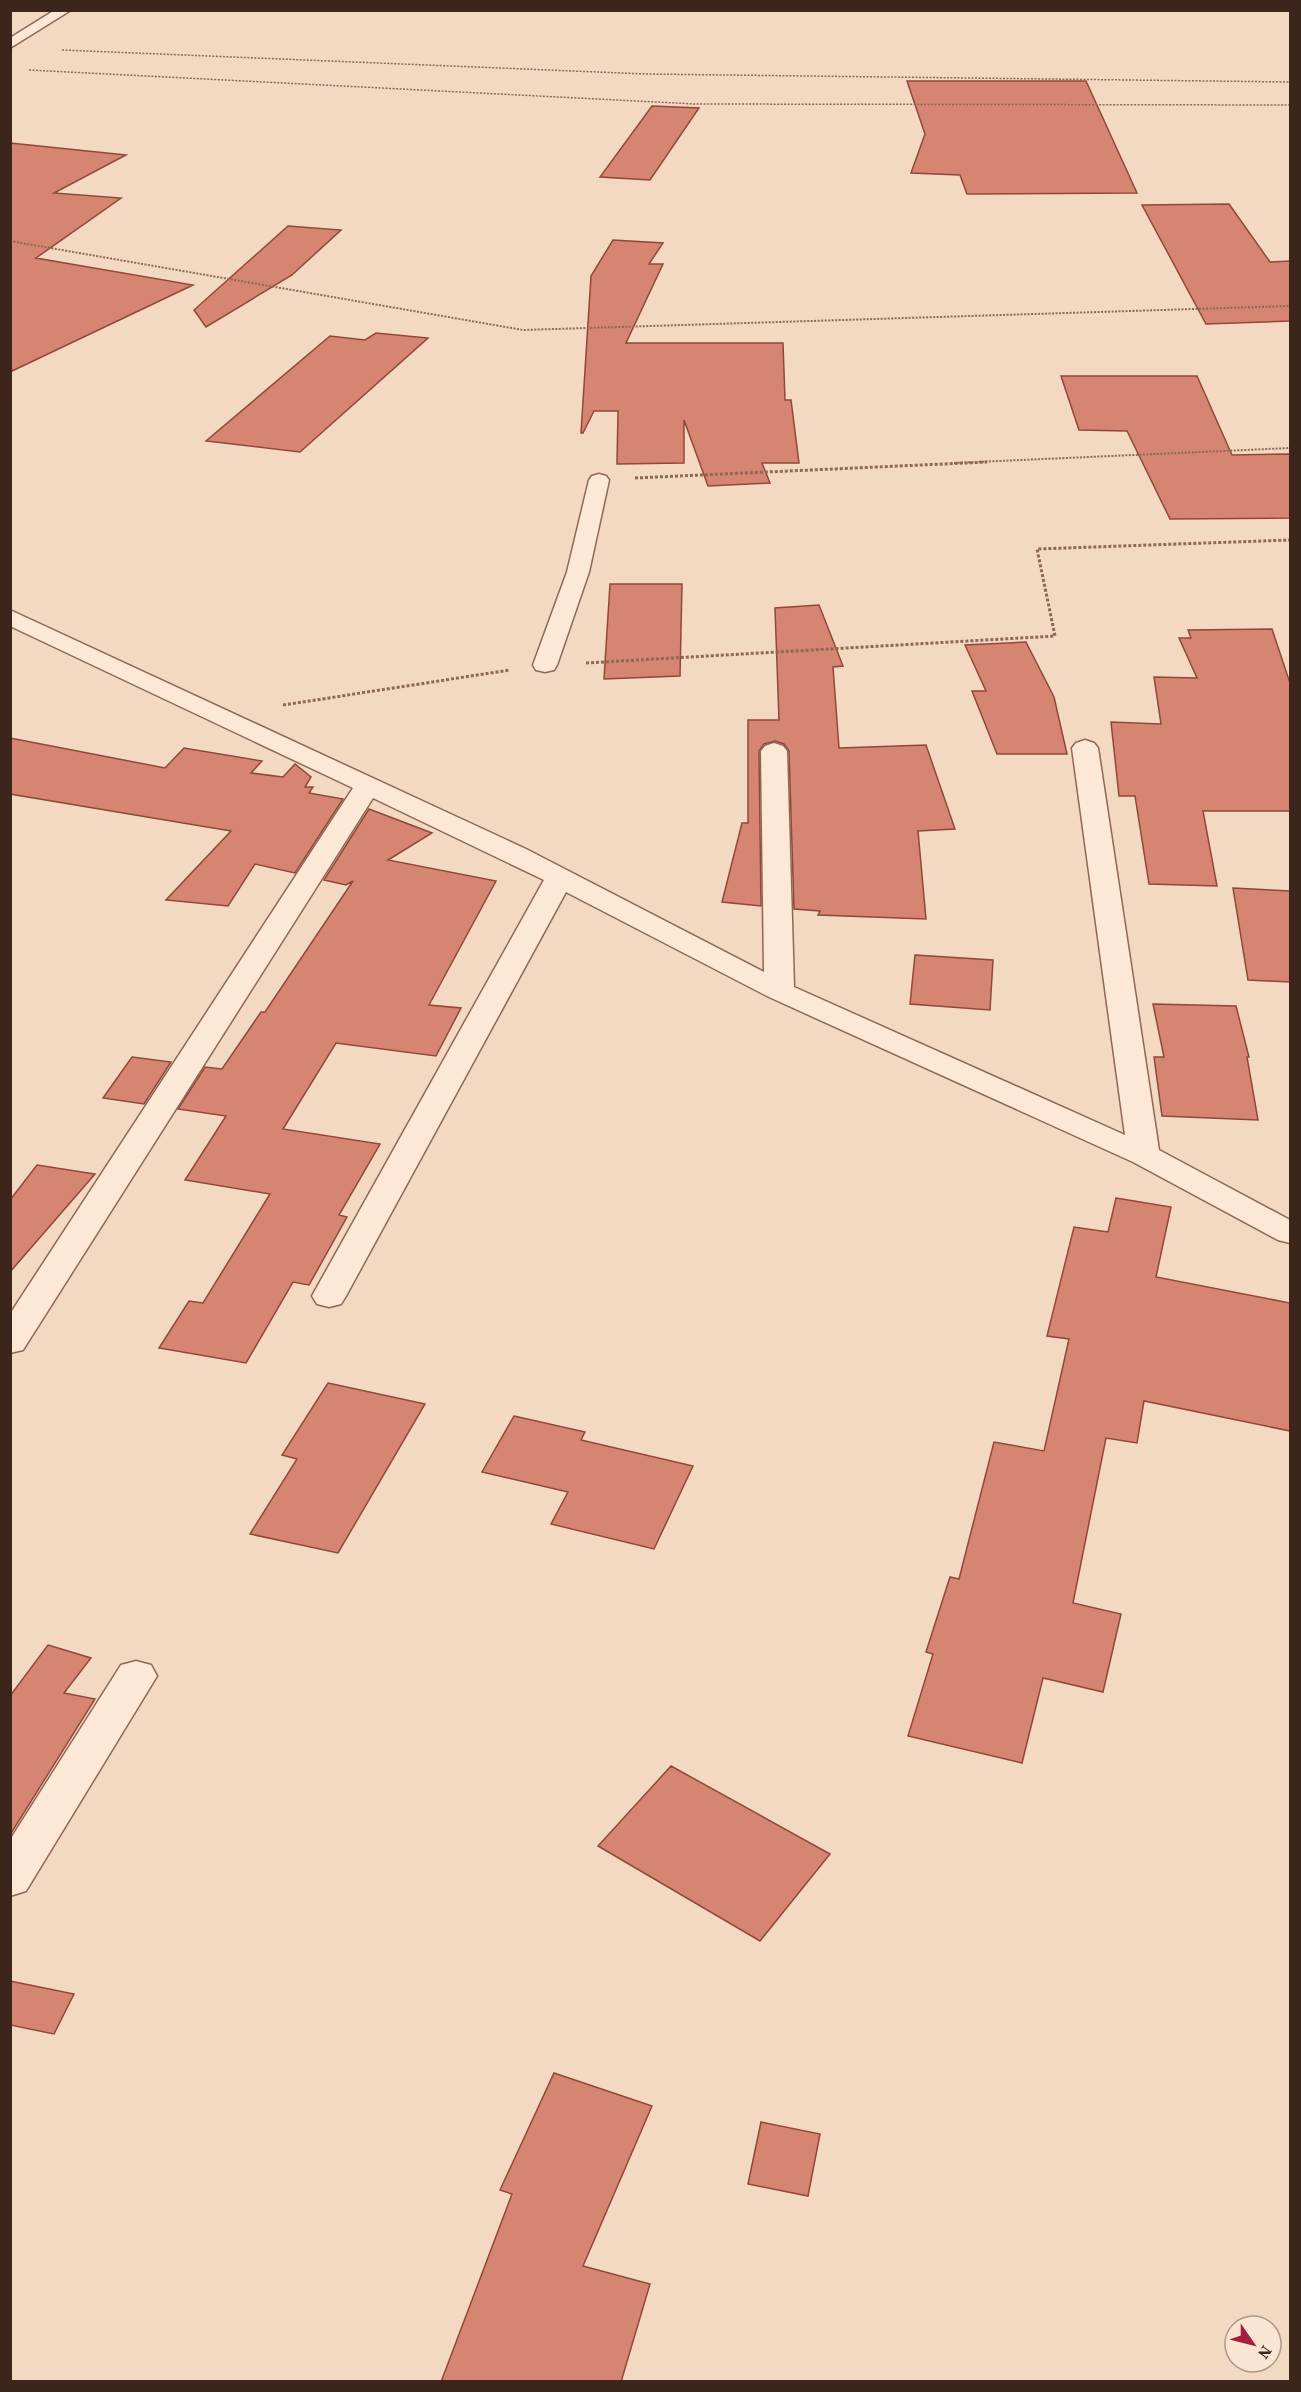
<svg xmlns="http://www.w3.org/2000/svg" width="1301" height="2392" font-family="'Source Serif 4',serif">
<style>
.building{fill:#d68573;stroke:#914839;stroke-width:1.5}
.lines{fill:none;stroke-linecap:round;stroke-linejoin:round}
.minor-casing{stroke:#8f6756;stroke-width:3}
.path-far2{stroke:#8f6756;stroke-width:1.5;stroke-dasharray:2 1.5;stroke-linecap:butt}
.path-far1{stroke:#8f6756;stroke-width:2;stroke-dasharray:2 1.5;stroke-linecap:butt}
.path{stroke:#8f6756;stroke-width:3;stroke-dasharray:3 2;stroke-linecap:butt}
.minor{fill:#fde8d6;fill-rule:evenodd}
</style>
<rect width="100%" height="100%" fill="#f3d9c1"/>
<path class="building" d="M907 81H1086L1137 193 967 194 960 175 911 173 925 134Z
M652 106 699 108 650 180 600 177Z
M10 143 126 155 54 193 121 198 36 258 193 285 10 372Z
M1229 204 1270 262 1290 261V321L1206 324 1142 205Z
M288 226 341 230 292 275 206 327 194 310Z
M613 240 663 243 649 264H663L626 343H783L785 400H791L799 463H762L770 483 708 486 684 420V463L617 464 618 411H594L583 433H581L591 276Z
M376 333 428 338 300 452 206 441 330 336 365 340Z
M1061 376H1197L1232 455 1290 454V518L1170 519 1127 431 1079 430Z
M610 584H682L680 676 604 679Z
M819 605 843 666 833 667 839 748 926 745 955 829 918 831 926 919 818 915 820 911 794 909 789 751 784 744 775 741 764 744 759 751 761 906 722 902 742 823H748V720H779L775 608Z
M1272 629 1290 683V811H1203L1217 886 1149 884 1135 796H1119L1111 722 1161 724 1154 677 1197 678 1179 638H1191L1188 630Z
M1026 642 1054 697 1067 754H997L972 691H986L965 645Z
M10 738 165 768 184 748 262 761 251 773 283 777 295 764 311 777 305 787H313L309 793 343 799 295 873 255 864 228 906 166 900 231 831 10 794Z
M369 809 432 833 388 860 496 881 429 1005 461 1008 436 1056 336 1043 283 1129 380 1144 339 1215 347 1217 309 1285 293 1282 246 1363 159 1348 189 1301 203 1303 270 1194 185 1180 226 1116 178 1109 205 1067 222 1069 261 1012H265L353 881 346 885 324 880Z
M1233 888 1290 891V982L1248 980Z
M915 955 993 960 990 1010 910 1004Z
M1153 1004 1236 1006 1249 1057H1247L1258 1120 1162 1116 1154 1057H1164Z
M132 1057 171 1062 144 1104 103 1098Z
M37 1165 95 1174 10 1272V1200Z
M1116 1198 1171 1207 1156 1277 1290 1303V1431L1144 1401 1137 1443 1106 1438 1073 1603 1121 1614 1103 1692 1043 1678 1022 1763 908 1736 933 1654 926 1652 950 1577 959 1579 994 1442 1044 1451 1069 1339 1047 1336 1074 1227 1108 1232Z
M328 1383 425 1404 338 1553 250 1534 297 1459 282 1455Z
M514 1416 585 1432 581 1440 693 1466 654 1549 551 1524 568 1492 482 1472Z
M48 1645 91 1658 64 1693 95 1699 10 1835V1696Z
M671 1766 830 1854 760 1941 598 1846Z
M10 1981 74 1994 54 2034 10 2025Z
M554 2073 652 2106 583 2266 650 2284 621 2382H441L512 2194 500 2190Z
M761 2122 820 2134 808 2196 748 2184Z"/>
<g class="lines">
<g class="minor-casing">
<path id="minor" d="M55 10H71L10 48V38Z
M599 474 606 476 609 480 589 572 557 665 554 670 545 672 536 670 533 665 567 572 589 480 592 476Z
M10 610 526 849 764 972 761 751 765 746 774 743 783 746 787 751 794 987 1125 1135 1072 748 1076 743 1085 740 1094 743 1098 748 1159 1150 1290 1220V1243L1278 1240 1133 1162 769 997 566 892 346 1296 341 1304 329 1307 317 1304 312 1296 544 880 373 798 23 1350 10 1353V1314L353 788 10 626Z
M136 1661 151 1665 157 1676 26 1891 10 1896V1840L121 1665Z"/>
</g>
<path class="path-far2" d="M62 50 646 74 1290 82
M29 70 695 104 1290 105"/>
<path class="path-far1" d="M10 241 523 330 1290 306
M954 463 1290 448"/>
<path class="path" d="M635 478 987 462
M586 663 1055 636 1037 549 1290 540
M283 705 510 670"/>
<use href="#minor" class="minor"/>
</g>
<rect width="1301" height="2392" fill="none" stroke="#3d251c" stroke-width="24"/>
<g transform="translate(1253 2344) rotate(125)"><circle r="28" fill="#f9e5d2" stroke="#ae9889" stroke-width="1.5"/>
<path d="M0-4.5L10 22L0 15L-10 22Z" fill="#a51f3f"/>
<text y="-9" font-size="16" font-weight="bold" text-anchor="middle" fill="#3d251c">N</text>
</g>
</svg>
